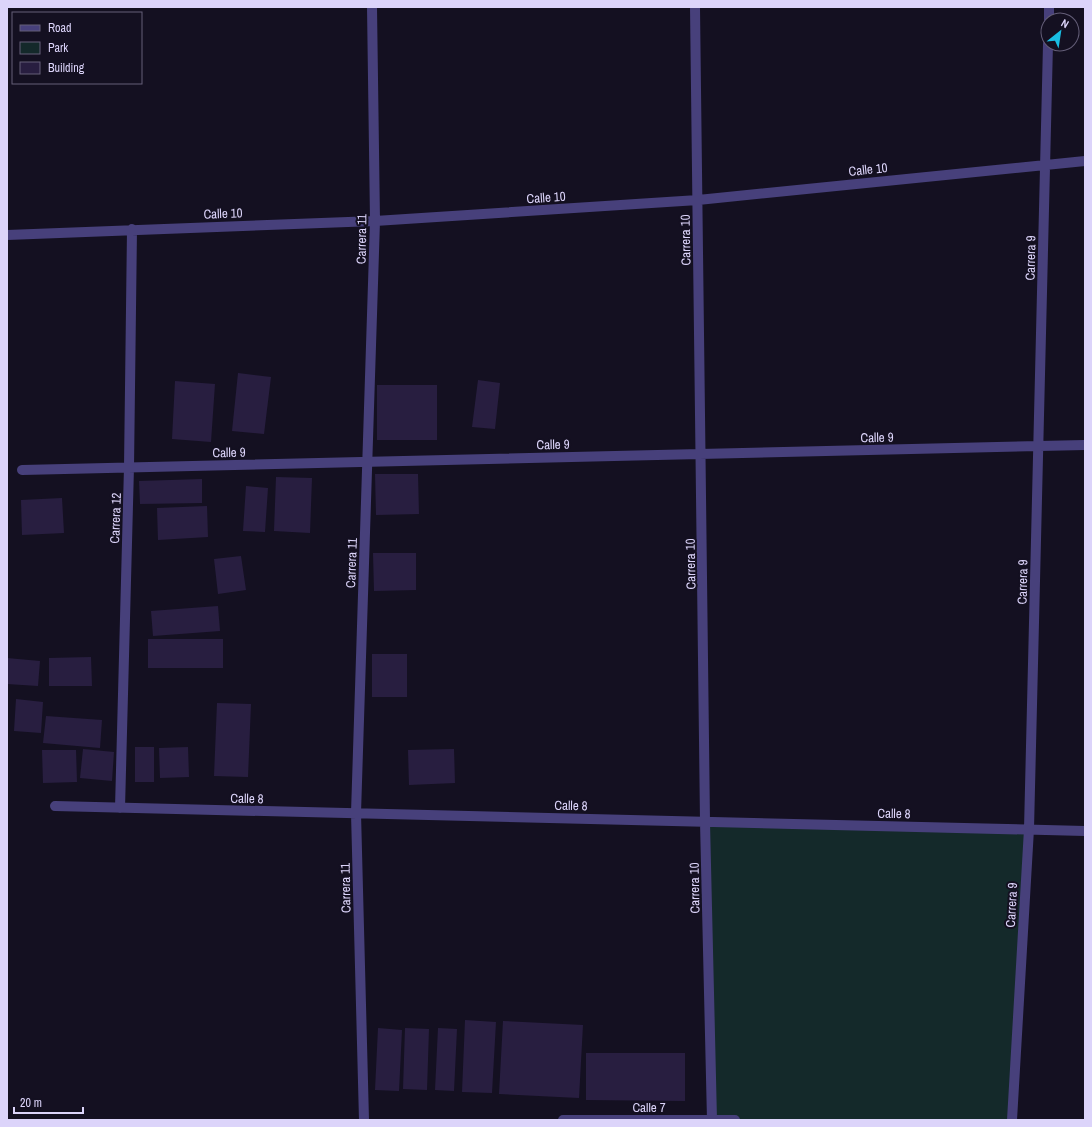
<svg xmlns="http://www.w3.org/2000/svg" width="1092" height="1127" font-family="'Archivo Narrow',sans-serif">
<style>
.green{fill:#14292a}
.building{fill:#281e40}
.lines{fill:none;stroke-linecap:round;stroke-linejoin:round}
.street{stroke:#47407b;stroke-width:10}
.labels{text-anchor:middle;stroke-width:4;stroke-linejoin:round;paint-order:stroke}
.street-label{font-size:13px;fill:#dcd4fa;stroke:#141021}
</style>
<rect width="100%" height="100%" fill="#141021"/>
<path class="green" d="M705 822 1029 829 1012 1120 712 1119Z"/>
<path class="building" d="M238 373 271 377 264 434 232 431Z
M478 380 500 383 495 429 472 427Z
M175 381 215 384 211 442 172 439Z
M377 385H437V440H377Z
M375 474H418L419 514 376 515Z
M276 477 312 478 310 533 274 531Z
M202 479V503L140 504 139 481Z
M246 486 268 488 265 532 243 531Z
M62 498 64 533 22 535 21 500Z
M207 506 208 537 158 540 157 508Z
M373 553H416V590L374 591Z
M241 556 246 590 218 594 214 559Z
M218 606 220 631 153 636 151 611Z
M148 639H223V668H148Z
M372 654H407V697H372Z
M91 657 92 686H49V658Z
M7 658 40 661 38 686 7 684Z
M16 699 43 702 41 733 14 731Z
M217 703 251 704 248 777 214 776Z
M46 716 102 720 100 748 43 743Z
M135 747H154V782H135Z
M188 747 189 777 160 778 159 748Z
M83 749 114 752 112 781 80 778Z
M454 749 455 783 409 785 408 750Z
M42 750H76L77 782 43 783Z
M465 1020 496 1022 492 1093 462 1092Z
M503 1021 583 1025 579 1098 499 1094Z
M378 1028 402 1030 399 1091 375 1090Z
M405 1028 429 1029 427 1090 403 1089Z
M438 1028 457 1029 454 1091 435 1090Z
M586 1053H685V1101L586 1100Z"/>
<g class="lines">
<path class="street" d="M695 7 705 822 712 1120
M1049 20V7
M7 235 375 221 698 200 1085 161
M22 470 1085 445
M55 806 1085 831
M120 808 129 467 132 229
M364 1120 356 813 375 221 372 7
M563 1120H735
M1012 1120 1029 829 1048 44"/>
</g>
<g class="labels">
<g class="street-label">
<text transform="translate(868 169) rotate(-6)" y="5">Calle 10</text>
<text transform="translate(546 197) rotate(-4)" y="5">Calle 10</text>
<text transform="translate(223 213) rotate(-2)" y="5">Calle 10</text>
<text transform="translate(361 239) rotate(-89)" y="5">Carrera 11</text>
<text transform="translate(685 240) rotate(-91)" y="5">Carrera 10</text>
<text transform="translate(1030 258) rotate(-89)" y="5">Carrera 9</text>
<text transform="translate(877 437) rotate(-1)" y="5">Calle 9</text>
<text transform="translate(553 444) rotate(-1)" y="5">Calle 9</text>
<text transform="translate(229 452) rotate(-1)" y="5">Calle 9</text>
<text transform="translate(115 518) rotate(-88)" y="5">Carrera 12</text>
<text transform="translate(351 563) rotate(-88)" y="5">Carrera 11</text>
<text transform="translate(690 564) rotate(-91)" y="5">Carrera 10</text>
<text transform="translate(1022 582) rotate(-89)" y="5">Carrera 9</text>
<text transform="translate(247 798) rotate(1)" y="5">Calle 8</text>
<text transform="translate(571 805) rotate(1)" y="5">Calle 8</text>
<text transform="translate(894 813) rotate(1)" y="5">Calle 8</text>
<text transform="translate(345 888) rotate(-91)" y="5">Carrera 11</text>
<text transform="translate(694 888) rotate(-91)" y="5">Carrera 10</text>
<text transform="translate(1011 905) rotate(-87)" y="5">Carrera 9</text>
<text x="649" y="1112">Calle 7</text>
</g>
</g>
<rect width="1092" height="1127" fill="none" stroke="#dcd4fa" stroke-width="16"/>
<rect x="12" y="12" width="130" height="72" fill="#141021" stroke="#645e78"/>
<rect x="20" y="25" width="20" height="6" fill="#47407b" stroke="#645e78"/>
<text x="48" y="32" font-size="12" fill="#dcd4fa">Road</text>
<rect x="20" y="42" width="20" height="12" fill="#14292a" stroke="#645e78"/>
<text x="48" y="52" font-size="12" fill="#dcd4fa">Park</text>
<rect x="20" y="62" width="20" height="12" fill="#281e40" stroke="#645e78"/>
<text x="48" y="72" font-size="12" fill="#dcd4fa">Building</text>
<g transform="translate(1060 32) rotate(30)"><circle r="19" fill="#141021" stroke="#645e78"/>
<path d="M0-3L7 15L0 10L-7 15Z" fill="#19bde2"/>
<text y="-6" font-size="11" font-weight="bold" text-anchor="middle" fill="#dcd4fa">N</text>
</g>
<path d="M14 1107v6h69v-6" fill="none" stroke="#dcd4fa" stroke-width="2"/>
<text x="20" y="1107" font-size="12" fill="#dcd4fa" stroke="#141021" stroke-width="3" paint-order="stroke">20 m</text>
</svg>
